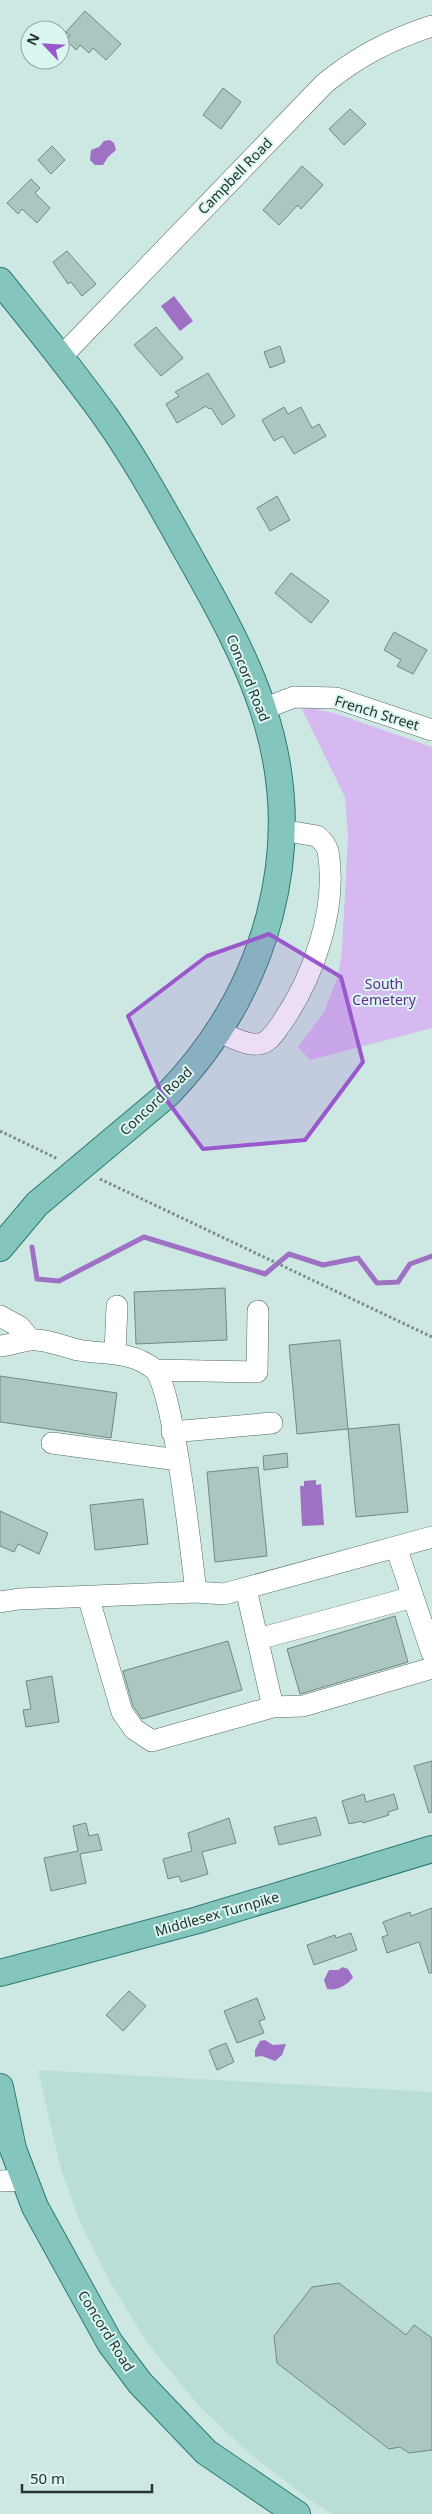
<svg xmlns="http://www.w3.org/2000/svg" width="432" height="2514" font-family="'Noto Sans',sans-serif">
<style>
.built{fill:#baded7}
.green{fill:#d5b9f0}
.water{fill:#9e71c5}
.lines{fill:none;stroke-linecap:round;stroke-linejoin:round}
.stream{stroke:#9e71c5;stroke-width:5}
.building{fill:#abc5c0;stroke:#708985}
.minor-casing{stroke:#526a65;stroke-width:22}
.major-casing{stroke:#2e7a70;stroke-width:28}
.path{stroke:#7a8c88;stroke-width:3;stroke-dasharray:2.5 2.5;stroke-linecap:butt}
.minor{stroke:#fff;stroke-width:21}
.major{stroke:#84c6be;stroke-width:26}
.marked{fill:#9a58cd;fill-opacity:0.2;stroke:#9a58cd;stroke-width:4;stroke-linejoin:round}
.labels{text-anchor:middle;stroke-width:4;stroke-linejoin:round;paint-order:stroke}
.street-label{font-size:14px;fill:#283230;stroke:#daf6f0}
.park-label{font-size:14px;fill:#652a8e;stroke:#daf6f0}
</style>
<rect width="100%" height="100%" fill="#cde8e3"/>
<path class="built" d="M38 2070 432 2092V2514H332L311 2501 250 2454 199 2406 149 2345 111 2284 79 2220 60 2166Z"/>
<path class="green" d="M300 705 337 714 432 747V1028L310 1060 298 1047 324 1012 338 976 342 950 348 836 345 797Z"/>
<path class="water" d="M110 140 114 143 116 150 108 157 103 165H95L90 160 91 150 99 147 104 141Z
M174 296 193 321 180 331 161 306Z
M316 1480V1485L321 1484 324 1525 302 1526 300 1486H304V1481Z
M343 1967 348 1969 353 1977C347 1986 336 1991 327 1989L324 1980 329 1970H338Z
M265 2040 273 2045 286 2044 282 2055 275 2061 262 2056 255 2057V2050L260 2041Z"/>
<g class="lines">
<path class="stream" d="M32 1247 37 1279 59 1281 144 1237 265 1274 289 1254 323 1265 358 1258 377 1283 398 1282 410 1264 432 1256"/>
</g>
<path class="building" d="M85 11 121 44 106 60 93 48 89 53 80 45 76 50 66 40 70 35 66 32Z
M223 88 241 102 221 129 203 115Z
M350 109 366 124 344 145 329 129Z
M52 146 65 160 51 174 38 160Z
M302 166 323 185 301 209 298 205 279 225 263 210Z
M31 179 40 188 35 193 50 208 37 223 22 209 18 214 7 203Z
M67 251 96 284 82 296 71 282 68 284 53 262Z
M156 327 183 358 161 376 134 345Z
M280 346 285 362 270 368 264 352Z
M208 373 235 416 222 425 211 408 209 409 206 406 177 423 166 404 179 396 175 392Z
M284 407 288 414 301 407 312 428 319 424 326 436 294 454 283 436 274 441 262 420Z
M277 496 290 520 270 531 257 508Z
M291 573 329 601 311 623 275 593Z
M394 632 427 650 413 674 397 666 401 660 384 650Z
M225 1288 227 1340 136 1344 134 1292Z
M340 1340 348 1429 297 1434 289 1345Z
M0 1376 117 1393 111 1438 0 1422Z
M399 1424 408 1512 356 1517 348 1429Z
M287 1453 288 1467 264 1470 263 1456Z
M258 1467 267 1556 215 1562 207 1472Z
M143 1499 148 1544 95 1550 90 1505Z
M0 1511 48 1533 39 1554 18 1544 14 1552 0 1546Z
M395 1616 408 1662 300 1694 287 1649Z
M228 1641 242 1690 142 1719 133 1706 123 1671Z
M52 1676 59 1722 26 1727 23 1710 31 1709 26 1681Z
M432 1761V1812L429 1813 414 1766Z
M364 1794 366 1802 394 1794 398 1809 388 1812 389 1815 363 1823 362 1821 349 1824 342 1801Z
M316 1817 321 1835 279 1845 274 1827Z
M229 1818 236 1843 202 1852 208 1874 181 1882 179 1876 168 1879 163 1859 192 1851 188 1833Z
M86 1823 89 1836 98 1834 102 1850 80 1854 86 1883 51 1891 44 1858 78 1851 73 1826Z
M432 1908V1973H429L419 1942 387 1953 382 1937 388 1935 383 1922 410 1912 411 1916Z
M351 1933 357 1950 314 1965 307 1945 335 1935 336 1938Z
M129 1991 146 2006 123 2031 106 2015Z
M257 1998 265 2019 259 2021 264 2033 237 2043 224 2011Z
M226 2043 234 2062 217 2070 209 2050Z
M339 2283 406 2335 414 2325 432 2338V2450L409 2453 400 2447 389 2449 277 2363 274 2336 312 2287Z"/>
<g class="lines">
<g class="minor-casing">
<path id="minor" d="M61 357 324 84C358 56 390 40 432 26
M263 709 294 697 336 698 432 730
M219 1032C230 1036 246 1046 259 1044 269 1043 275 1032 281 1024 313 978 338 909 328 851 326 845 322 840 317 836L281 830
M0 1316 20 1327 30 1339
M0 1346C10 1345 20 1341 30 1340 42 1338 65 1347 78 1350 105 1355 130 1350 154 1369 173 1384 192 1559 196 1592
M115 1352 117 1306
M156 1370 257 1372 258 1311
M172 1432 272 1423
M52 1443 178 1460
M396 1547 432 1653
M88 1596 122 1712 134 1729 152 1741 273 1707 246 1589
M0 1602 19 1599 196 1592 224 1594 432 1537
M258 1639 413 1597
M273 1707 303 1706 432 1668
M0 2181 24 2180"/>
</g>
<g class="major-casing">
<path id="major" d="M0 281C36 326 72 370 105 416 137 461 164 511 191 559 218 607 246 657 263 709 309 847 267 991 168 1094L37 1204 0 1248
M0 1973 198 1920 432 1849
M0 2087 13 2149 35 2207 110 2343 140 2383 206 2452 297 2514"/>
</g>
<path class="path" d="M0 1131 58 1159
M100 1179 432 1337"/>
<use href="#minor" class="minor"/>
<use href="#major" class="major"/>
</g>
<path class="marked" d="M269 934 341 977 363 1062 305 1140 203 1149 162 1094 128 1016 207 956Z"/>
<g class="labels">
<g class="street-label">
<text transform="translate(235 176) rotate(-46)" y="5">Campbell Road</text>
<text transform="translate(248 678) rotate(68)" y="5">Concord Road</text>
<text transform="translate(377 713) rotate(17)" y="5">French Street</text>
<text transform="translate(156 1101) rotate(-43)" y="5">Concord Road</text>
<text transform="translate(217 1914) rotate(-16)" y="5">Middlesex Turnpike</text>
<text transform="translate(106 2331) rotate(58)" y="5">Concord Road</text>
</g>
<g class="park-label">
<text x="384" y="989">South<tspan x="384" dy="16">Cemetery</tspan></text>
</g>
</g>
<g transform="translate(45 45) rotate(295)"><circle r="24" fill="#daf6f0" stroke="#93a8a3"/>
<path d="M0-4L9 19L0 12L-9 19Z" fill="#9a58cd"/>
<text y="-8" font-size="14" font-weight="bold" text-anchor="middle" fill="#283230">N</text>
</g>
<path d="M22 2484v8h130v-8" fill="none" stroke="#283230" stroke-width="2.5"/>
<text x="30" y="2484" font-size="15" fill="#283230" stroke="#daf6f0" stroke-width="4" paint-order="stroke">50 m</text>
</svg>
